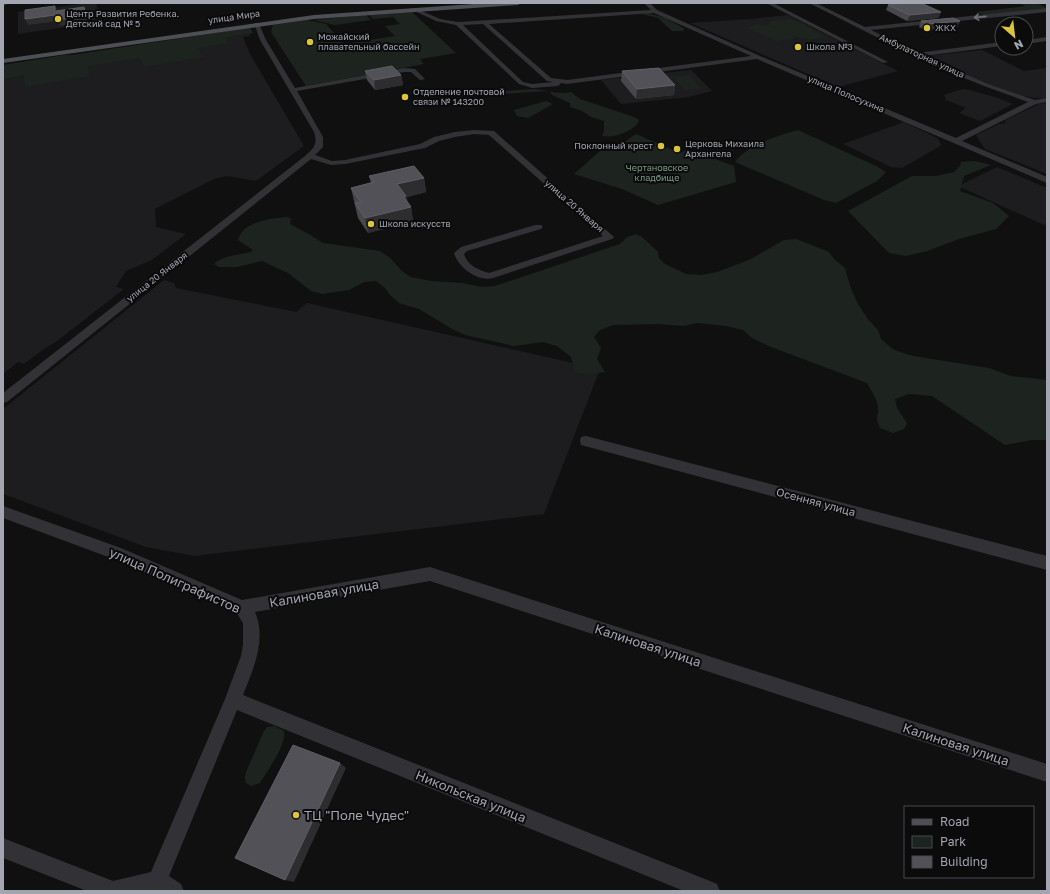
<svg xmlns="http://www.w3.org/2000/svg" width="1050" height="894" font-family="'Golos Text',sans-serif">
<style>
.built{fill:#1d1c1e}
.green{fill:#1d241f}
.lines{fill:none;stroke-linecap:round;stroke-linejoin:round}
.minor{fill:#323236;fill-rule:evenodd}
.major{fill:#4e4e55;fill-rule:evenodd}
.wall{fill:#47474c}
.shaded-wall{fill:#2d2d30}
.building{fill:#515157;stroke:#5e5e65}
.oneway{stroke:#70717a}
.poi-dot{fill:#ddc43d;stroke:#0b0b0c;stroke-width:1.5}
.labels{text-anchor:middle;stroke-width:4;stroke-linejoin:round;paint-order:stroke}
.far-poi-label{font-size:9px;fill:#a3a5b1;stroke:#0b0b0c;text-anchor:start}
.far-street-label{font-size:9px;fill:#a3a5b1;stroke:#0b0b0c}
.far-park-label{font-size:9px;fill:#7c9a83;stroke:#0b0b0c}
.street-label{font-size:11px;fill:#a3a5b1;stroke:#0b0b0c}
.near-street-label{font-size:13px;fill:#a3a5b1;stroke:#0b0b0c}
.near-poi-label{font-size:13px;fill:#a3a5b1;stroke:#0b0b0c;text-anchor:start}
</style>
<rect width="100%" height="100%" fill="#101011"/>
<path class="built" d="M87 3H96L101 22 18 34V12Z
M788 15 898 71 838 87 690 23 750 19Z
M249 34 251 36 243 37 250 54 304 146 256 181 227 176 214 179 155 209 156 227 186 234 152 260 126 271 116 287 124 289 57 341 44 349 24 364 18 362 3 374V68Z
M982 50 1024 71 1047 68V98H1035L1020 95 984 83 927 58V56Z
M691 70 712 91 689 97 621 104 601 80Z
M966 89 998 98 1013 104 980 121 959 113 966 108 946 100 944 95 958 90Z
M1047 103V174L985 149 976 135 999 124 1006 123 1005 120 1039 104Z
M904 122 937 138 942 145 902 168 891 167 843 144Z
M997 167 1047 188V224L1044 225 958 186Z
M164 280 174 283 176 288 296 312 307 303 600 369 544 514 194 556 146 547 3 494V409Z"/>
<path class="green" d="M1018 3H1036L1047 8 983 15 976 12 1026 6Z
M412 12 456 53 420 59 424 64 306 86 271 32 273 25 307 20 326 24 344 44 395 36 385 26 400 24 393 17 373 19 369 15Z
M648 13 665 18 685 29 683 31H672L658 18 642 14Z
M366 15 371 20 335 25 313 20Z
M789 19 802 23 825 37 810 40 793 36V39L777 41 747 28C760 19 778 30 791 35L768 25 771 21Z
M247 28H250L253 33 225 38 228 43 198 48 203 57 144 67 140 58 88 66 89 76 25 87 24 75 3 79V65L64 55H72Z
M689 75 702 89 685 90 673 77Z
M535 89C547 90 559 95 571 92L580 99 634 117 639 120C637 130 613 139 603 136L602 135 604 132V121L591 117 582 111 570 107V103L552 95 549 91 502 94 503 91Z
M546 101 553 104 528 118 517 116 514 110Z
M798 130 878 167 886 172 877 181 836 203 824 200 735 162C745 146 780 135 798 130Z
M636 134 680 153 688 149 734 166 736 182 658 205 622 189 574 174 608 144 620 145Z
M975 161 991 165 964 176 960 191 993 203 1009 216 996 229 959 239 927 251 906 256 889 253 848 211 912 176H936L954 172 960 166 961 162Z
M287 217 291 219 290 224 307 233 323 243 380 251 390 258 403 272 411 277 431 281 463 283 481 287 495 286 620 244 627 237 636 234 642 237 653 247 658 252 659 258 665 264 686 274 701 275 717 272 749 260 784 240 796 239 809 244 829 252 834 259 845 268 850 286 858 304 867 318 878 330 881 339 894 350 913 356 989 368 1011 376 1047 380V440H1031L1005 445 932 396 909 394 895 399 897 408 907 423 904 429 893 433 880 428C874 415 879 418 878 407 877 398 871 391 867 383L771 347 752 338 743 330 726 326 697 323 684 326 657 324 613 325 600 330 594 337 601 348 597 359 605 372 588 374 575 372 571 357 557 346 543 342 514 346 465 335 452 329 419 309 399 303 390 295 385 288 376 281 364 282 349 290 322 294 311 291 288 273 262 261 237 267H219L214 264C223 255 239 255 251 252L253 250 238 240C242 222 271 218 287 217Z
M274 726 284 731C287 744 267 771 260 783L251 786 246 783 245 777 246 772 264 731 267 727Z"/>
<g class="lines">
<path class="minor" d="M3 3H10L3 6Z
M644 3H650L657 10 760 56 956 138 1028 102 984 86 930 64 809 3H816L865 27 1047 8V12L871 30 917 53 1002 42V46L923 56 988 84 1035 100 1047 98V102L1036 104 962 141 1047 177V183L757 59 567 84 561 83 558 86 532 88 519 84 456 25 436 21 410 9 415 8 440 19 458 22 651 10ZM654 13 751 56 567 80 551 78 489 24ZM483 24 547 81 553 82 532 84 523 82 463 25Z
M766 3H773L888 62 883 63Z
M254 23 259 24 266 40 295 88 404 68 415 69 425 79 420 80 411 72H404L297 91 323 137V147L315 155 332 161 345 160 420 144 434 137 455 132 474 130 494 131 614 237 612 239 493 278C477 282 458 267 454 253L461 247 535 225H541L543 227 541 229 467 251 464 254C467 265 478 270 489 273L603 236 489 135 474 134 455 137 439 141 425 148 345 164 331 165 311 159 7 402 3 403V393L305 156C314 148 318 144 314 132L260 40Z
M1047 37V41L1026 44V40Z
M586 436 1047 556V570L581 445 580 441 581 437Z
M3 506 121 548 242 600 430 567 1047 764V782L430 581 255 612C267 640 253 669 243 695L710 881 717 884 720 891H684L237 710 169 876 181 884 184 891H87L3 858V838L113 881 151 872 225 699 241 656 243 645V623L236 612 111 558 3 518Z"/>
<path class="major" d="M488 3H521L518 5 314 19 3 63V59L314 15Z"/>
</g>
<path class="wall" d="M888 5 941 12 938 18 907 21 886 10Z
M921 21H960L957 27 926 30 919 27Z
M365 71 401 75 403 85 375 90 367 80Z
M622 71 675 85 674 95 636 99 621 81Z
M369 176 424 178 426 192 407 197V202L411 207 413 221 368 233 358 218 351 188 371 183Z"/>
<path class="shaded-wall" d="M55 6 57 11 84 7 87 13 89 22 60 26 57 21 28 25 25 19Z
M941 12 938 18 907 21 910 15Z
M960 21 957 27 926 30 928 24Z
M401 75 403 85 375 90 374 80Z
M675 85 674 95 636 99 637 89Z
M424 178 426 192 407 197 408 207H411L413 221 368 233 365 218 397 184Z
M340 763 346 768 294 882 285 880Z"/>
<path class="building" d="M903 3H921L941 12 910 15 888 5Z
M55 6V15L25 19V10Z
M84 7 86 16 57 20 56 11Z
M953 18 960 21 928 24 921 21Z
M392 66 401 75 374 80 365 71Z
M659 68 675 85 637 89 622 71Z
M414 166 424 178 397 184 406 196 404 197 411 207 365 218 355 203 361 202 351 188 374 182 369 176Z
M293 745 340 763 285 880 235 858Z"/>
<defs><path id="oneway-shaft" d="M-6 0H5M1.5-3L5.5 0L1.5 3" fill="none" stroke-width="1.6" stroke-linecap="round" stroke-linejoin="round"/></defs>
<use class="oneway" href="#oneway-shaft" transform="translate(980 17) rotate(174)"/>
<g class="poi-dot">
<circle cx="58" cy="19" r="4"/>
<circle cx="927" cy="28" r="4"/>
<circle cx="310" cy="42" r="4"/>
<circle cx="798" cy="47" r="4"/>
<circle cx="405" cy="97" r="4"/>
<circle cx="661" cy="146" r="4"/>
<circle cx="677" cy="149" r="4"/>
<circle cx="371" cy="224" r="4"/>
<circle cx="296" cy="815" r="4"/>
</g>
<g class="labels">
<g class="far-poi-label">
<text x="66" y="17">Центр Развития Ребенка.<tspan x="66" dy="10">Детский сад № 5</tspan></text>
<text x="935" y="31">ЖКХ</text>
<text x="318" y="40">Можайский<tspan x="318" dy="10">плавательный бассейн</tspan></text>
<text x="806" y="50">Школа №3</text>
<text x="413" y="95">Отделение почтовой<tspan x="413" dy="10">связи № 143200</tspan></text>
<text x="685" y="147">Церковь Михаила<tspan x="685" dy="10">Архангела</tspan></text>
<text x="653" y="149" text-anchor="end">Поклонный крест</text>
<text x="379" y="227">Школа искусств</text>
</g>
<g class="far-street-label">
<text transform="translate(234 17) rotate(-8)" y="3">улица Мира</text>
<text transform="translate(922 56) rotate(25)" y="3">Амбулаторная улица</text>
<text transform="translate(846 94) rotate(23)" y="3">улица Полосухина</text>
<text transform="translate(574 206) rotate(41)" y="3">улица 20 Января</text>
<text transform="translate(157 277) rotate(-38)" y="3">улица 20 Января</text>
</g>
<g class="far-park-label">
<text x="657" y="171">Чертановское<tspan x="657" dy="10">кладбище</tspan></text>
</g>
<g class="street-label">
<text transform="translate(816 502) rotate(15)" y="4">Осенняя улица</text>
</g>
<g class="near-street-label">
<text transform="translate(175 580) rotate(24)" y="5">улица Полиграфистов</text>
<text transform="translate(324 593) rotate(-10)" y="5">Калиновая улица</text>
<text transform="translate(648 645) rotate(18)" y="5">Калиновая улица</text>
<text transform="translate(956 744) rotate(18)" y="5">Калиновая улица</text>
<text transform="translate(471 796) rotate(22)" y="5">Никольская улица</text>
</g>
<g class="near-poi-label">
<text x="304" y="820">ТЦ "Поле Чудес"</text>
</g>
</g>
<rect width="1050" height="894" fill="none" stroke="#a3a5b1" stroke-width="8"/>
<rect x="904" y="806" width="130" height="72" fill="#0b0b0c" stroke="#48494e"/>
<rect x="912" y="819" width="20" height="6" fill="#4e4e55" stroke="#48494e"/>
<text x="940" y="826" font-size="12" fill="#a3a5b1">Road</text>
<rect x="912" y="836" width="20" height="12" fill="#1d241f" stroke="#48494e"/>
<text x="940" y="846" font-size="12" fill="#a3a5b1">Park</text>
<rect x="912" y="856" width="20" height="12" fill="#515157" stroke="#48494e"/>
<text x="940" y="866" font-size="12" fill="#a3a5b1">Building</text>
<g transform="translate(1014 36) rotate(152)"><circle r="19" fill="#0b0b0c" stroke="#48494e"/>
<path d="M0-3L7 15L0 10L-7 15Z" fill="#ddc43d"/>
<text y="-6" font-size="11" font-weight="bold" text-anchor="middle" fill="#a3a5b1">N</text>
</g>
</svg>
